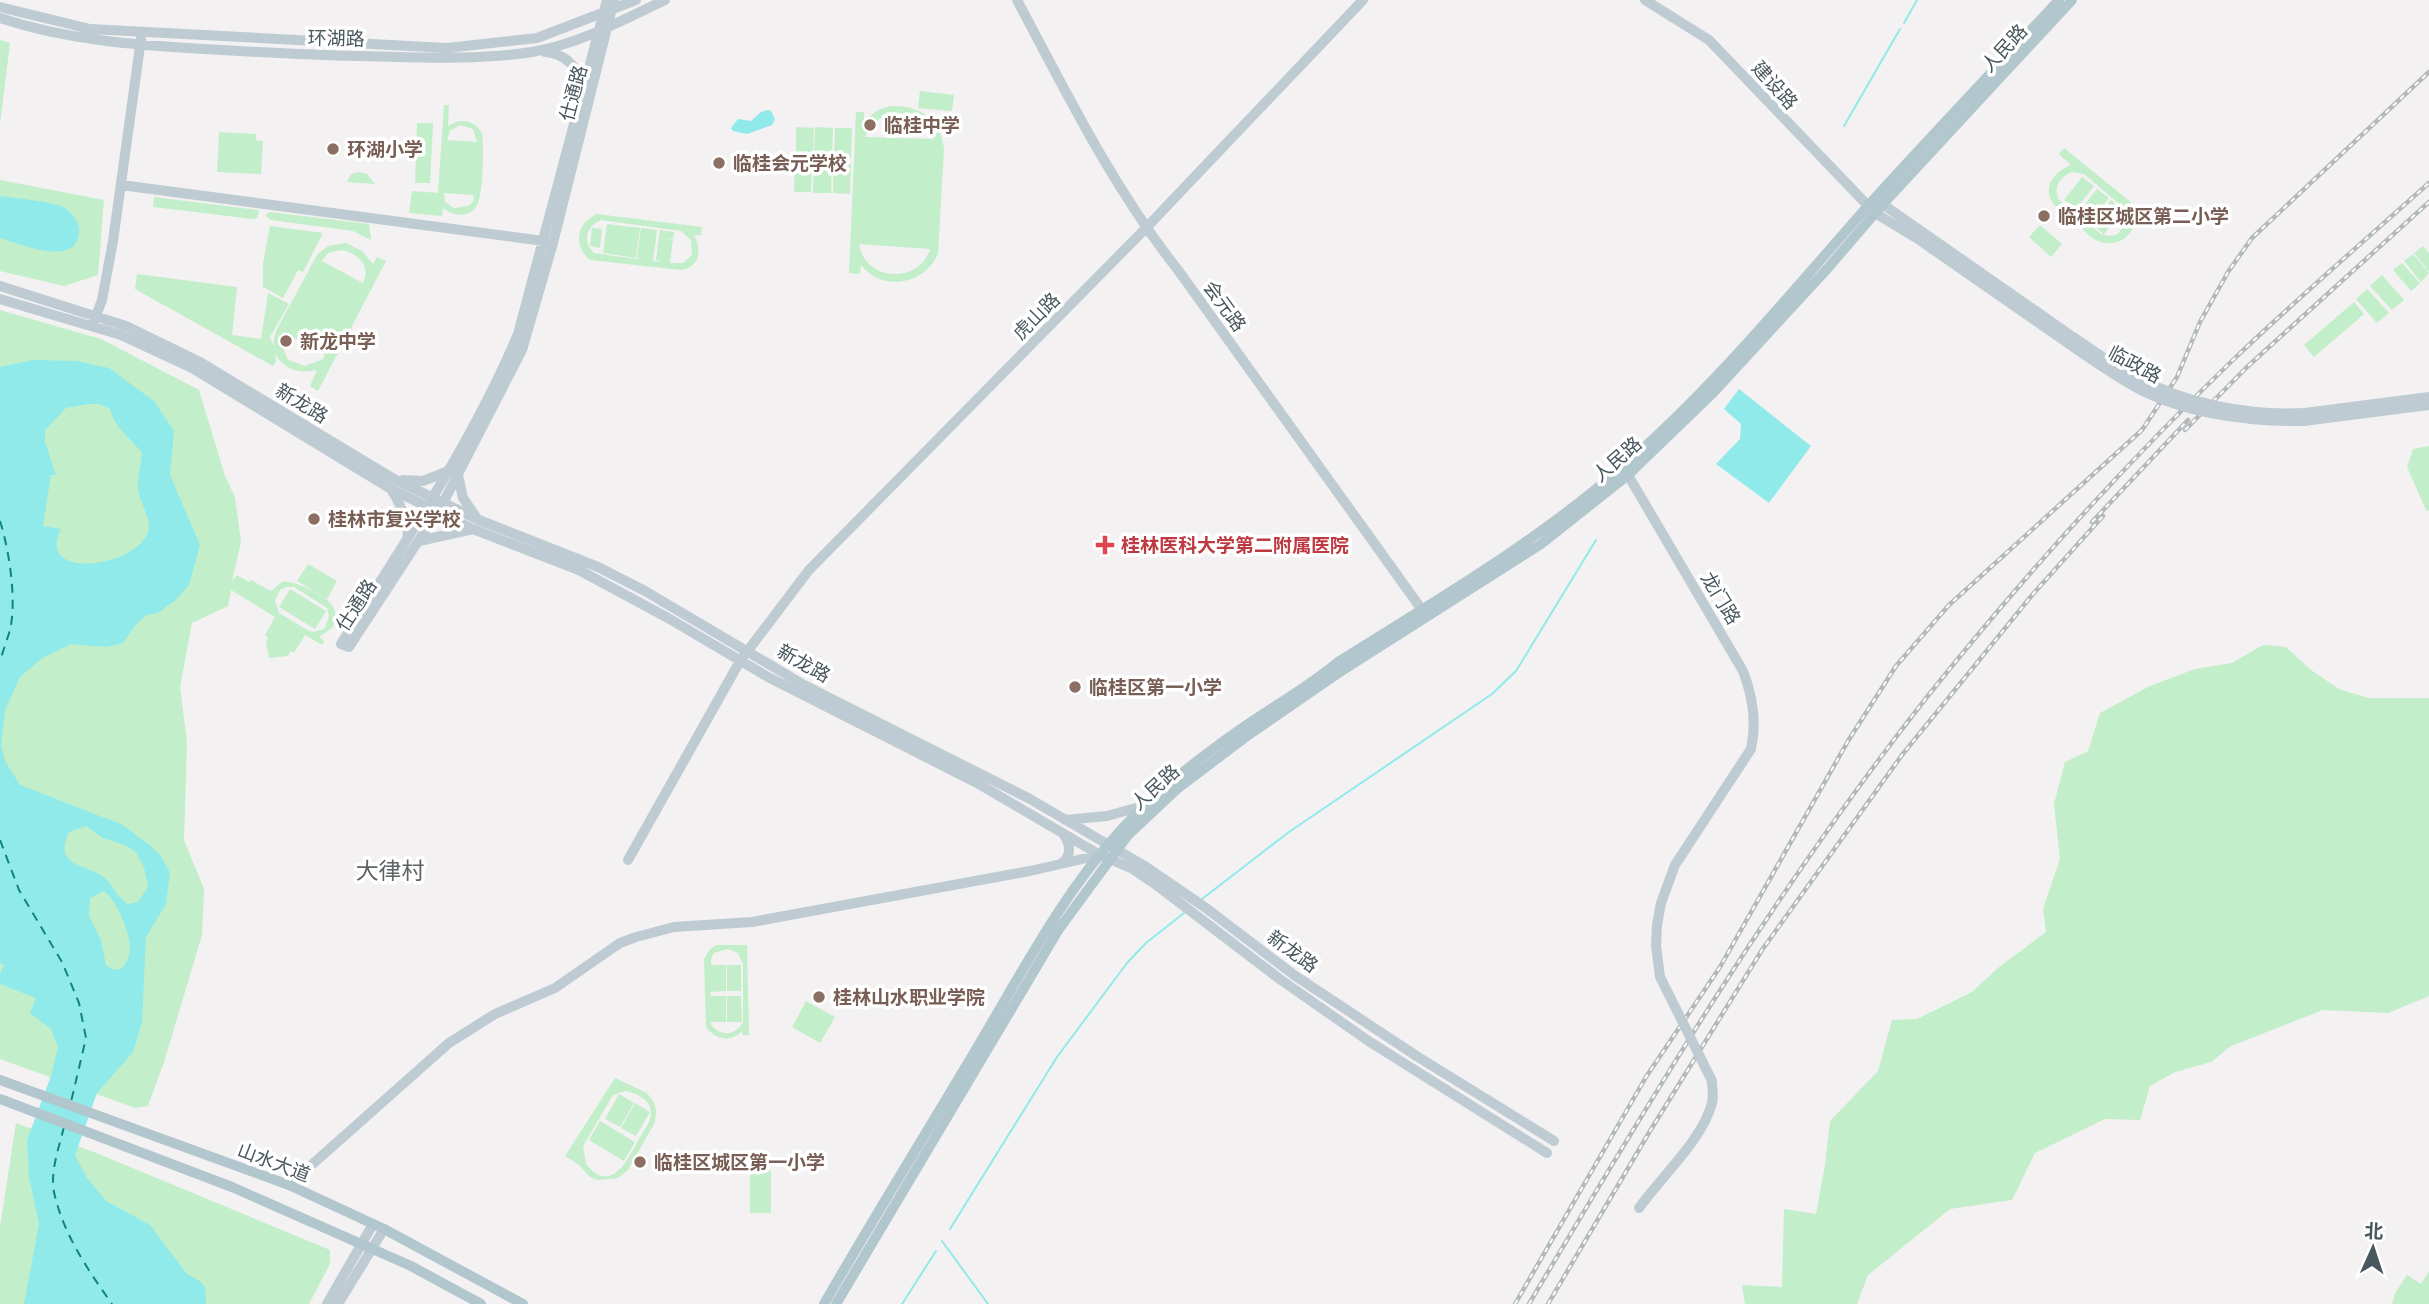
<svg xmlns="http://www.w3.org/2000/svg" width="2429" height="1304" font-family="Figtree,'Noto Sans SC',sans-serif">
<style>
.green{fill:#c2eeca;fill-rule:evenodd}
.water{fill:#90eaea;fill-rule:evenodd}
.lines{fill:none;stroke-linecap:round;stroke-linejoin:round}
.stream{stroke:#90eaea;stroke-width:2}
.ferry{stroke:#118383;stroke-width:2;stroke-dasharray:9 7;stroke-linecap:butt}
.secondary{stroke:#becbd2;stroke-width:10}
.primary{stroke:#b2c6ce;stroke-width:10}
.rail-casing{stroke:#b3b8bb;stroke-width:4.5}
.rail{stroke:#fff;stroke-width:2;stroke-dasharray:5;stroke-linecap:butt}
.secondary-bridge{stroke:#becbd2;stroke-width:10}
.education-dot{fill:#8d6e63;stroke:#fff;stroke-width:2.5}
.health-dot{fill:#e0444e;stroke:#fff;stroke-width:2.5}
.labels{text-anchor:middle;stroke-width:7;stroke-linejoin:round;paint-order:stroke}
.street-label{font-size:19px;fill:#49585e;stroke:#fff}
.education-label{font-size:19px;font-weight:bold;fill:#785e54;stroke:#fff;text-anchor:start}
.health-label{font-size:19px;font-weight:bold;fill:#be3a42;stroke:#fff;text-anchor:start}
.quarter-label{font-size:23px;fill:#5e6366;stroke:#fff}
</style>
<rect width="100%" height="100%" fill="#f3f1f1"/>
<path class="green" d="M0 40 10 43 0 124Z
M920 91 954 95 952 111 918 108Z
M444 105H449L448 126C461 118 473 119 482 133 484 144 483 189 479 200 474 218 455 218 443 208L442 216 409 213 412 191 438 193ZM460 125 473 129 477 142 447 140 450 131ZM444 193 474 195 473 202 468 206 454 208 445 202Z
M891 106C920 105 941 119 944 149L938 254C924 285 882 292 861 265L860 274 849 273 856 112H864V121L878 110ZM898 113C916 114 928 123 934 139L865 137C871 122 882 115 898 113ZM859 244 930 249V250C918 284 865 282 859 244Z
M417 123H433L430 183H415Z
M796 127 814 128 813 159H796Z
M815 127 833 128 832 159H814Z
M835 128H852L851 159H834Z
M219 132 256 134V140L263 141 261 174 217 172Z
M2064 148 2143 212C2135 222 2132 236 2120 241 2113 244 2105 244 2098 241 2090 238 2084 230 2077 224 2069 218 2058 211 2053 203 2041 186 2057 170 2071 165L2059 154ZM2072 172 2084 174 2124 208 2126 221 2118 234 2110 236 2101 234 2058 199C2054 187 2059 177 2072 172Z
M795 161H812L811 192H794Z
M814 162H832L831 193H813Z
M833 162 851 163 850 194 833 193Z
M359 172 367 174 375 184 347 182 351 174Z
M2082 177 2094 186 2076 209 2064 200Z
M0 180 104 200 98 275 64 286 0 271Z
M2097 189 2109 198 2091 221 2079 212Z
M154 197 258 210 259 213 257 218 253 219 153 207Z
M2111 200 2123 210 2104 234 2091 224Z
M270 212 369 224 371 240 353 231 271 220 265 215Z
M597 214 702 227 701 235H694C702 250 700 267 681 270L590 260C572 246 577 222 597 214ZM601 220 681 231 691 240 692 255 683 263H670L673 240 664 238 673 239 674 232 660 230 656 260 663 262 653 261 657 230 641 228 637 258 644 260 594 253C582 242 586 226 601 220Z
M607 224 640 228 636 258 603 253Z
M2040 225 2062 244 2051 257 2029 237Z
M270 226 323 233 303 272 298 270 283 298 263 287V263Z
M592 228 602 229 600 248 590 246Z
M346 243 362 251 373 264 377 257 386 261 318 391 310 386 317 370C299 374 285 370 275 354L276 361 273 366 135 289 137 274 237 287 232 335 261 339 268 293 289 304 270 337 273 345 276 331 317 255 328 246ZM341 250C357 252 372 266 363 283L322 261 328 253ZM283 332 325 354 323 359 305 366 288 360 281 344Z
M2423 246 2429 253V272L2414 253Z
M2413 254 2429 273 2421 282 2404 261Z
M2402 263 2420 283 2411 291 2393 270Z
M2382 275 2404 300 2392 310 2370 286Z
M2367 289 2389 313 2377 323 2356 299Z
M2354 302 2364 314 2314 357 2304 345Z
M0 310 101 339 199 390 225 476 235 497 241 542 232 581 237 575 249 582 251 580 271 591 282 582C294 580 325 595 332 605 337 612 335 620 333 627L319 637 324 641 322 645 305 635 294 653 291 651 288 656 269 658 266 642 268 638 265 635 275 617 231 590 228 606 192 623 180 687 187 743 184 840 204 889 202 935 165 1059 148 1106 135 1108 0 1059ZM286 587H294L327 608 329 617 324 629 314 632 309 631 279 613 275 600 280 590Z
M2429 446V511L2426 510 2407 467 2413 449Z
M308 564 337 581 327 599 297 581Z
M290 589 326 611 315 629 279 607Z
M2263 645 2286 647 2311 670 2339 689 2368 698H2429V996L2388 1013 2323 1010 2231 1046 2211 1062 2175 1072 2150 1086 2140 1120 2105 1119 2035 1153 2012 1200 1950 1209 1868 1275 1857 1304H1745L1742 1285 1782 1287 1784 1209 1816 1214 1825 1165 1830 1121 1878 1071 1892 1020 1917 1019 1972 992 1998 968 2046 932 2043 909 2060 859 2054 804 2065 762 2088 751 2100 713 2150 686 2195 669 2232 663Z
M716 945H747L749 1035H742V1031C730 1043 716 1040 706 1027L704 959 710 949ZM728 949 738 953 743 964V1022C736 1036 719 1037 711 1024V1022H726V996H711L710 992 726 991V965H711V959L714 953Z
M727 965H741V991H727Z
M727 996H741L742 1022H727Z
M806 1001 835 1017 820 1043 792 1027Z
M615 1078 647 1093 654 1102 656 1111 655 1122 628 1170 618 1178 598 1180 590 1177 579 1165 565 1156ZM625 1091C637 1093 652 1100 651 1114 651 1122 643 1132 639 1139 628 1159 611 1196 586 1164L583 1146 613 1095Z
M619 1094 634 1103 620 1127 605 1119Z
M635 1103 650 1112 636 1136 621 1128Z
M600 1121 635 1142 624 1161 589 1140Z
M16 1123 99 1154 330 1250V1264L309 1304H0V1227Z
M750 1171H771V1213H750Z
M2429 1271V1304H2392L2395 1293 2407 1275 2421 1284Z"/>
<path class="water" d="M768 110 771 111 775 119 772 125 747 134 733 131 731 128 738 119 751 121 761 112Z
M0 196C13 198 56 202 65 208 71 212 80 223 79 231 78 269 21 244 0 238Z
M33 360 76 361 109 368 154 401 174 431 170 475 200 545 189 585 177 599 158 613 146 615 134 627 123 643 107 647 71 644 41 659 20 677 5 710 1 745 5 761 20 785 123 825 152 847 161 856 170 873 166 904 146 937 142 1022 133 1052 97 1093 75 1155 87 1178 106 1201 150 1225 187 1274 199 1280 205 1287 206 1304H24L39 1224 29 1177 27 1140 51 1076 58 1047 51 1029 30 1013 36 998 0 984V974L4 965 0 963V367ZM88 404H100L110 409C115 429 130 437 142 453 141 464 137 479 138 490 140 503 152 519 148 532 136 568 35 581 61 529L43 526 51 475H56L45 442V430L66 408ZM86 826 103 838 125 845 136 852 144 867 148 887 138 902 128 904C116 897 112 883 102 876 83 863 53 866 69 832ZM103 891C115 896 129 931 130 944 131 959 122 979 106 965L101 940 89 916 90 898Z
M1739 389 1811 446 1769 503 1716 464 1740 439 1741 424 1724 409Z"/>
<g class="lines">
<path class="stream" d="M1904 23 1917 0
M1844 126 1900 29
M1202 899 1289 832 1492 694 1516 671 1596 540
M950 1229 1057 1057 1127 963 1146 943 1184 913
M942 1241 988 1304
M902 1304 936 1251"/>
<path class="ferry" d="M0 521C9 549 17 600 10 630 7 640 3 651 0 661
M0 840 19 890 62 962 79 1003 86 1038 71 1102
M64 1127C59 1147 50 1172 54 1192 63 1234 88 1270 112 1304"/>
<path class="secondary" d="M607 0 518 334C472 443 404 543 341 644L349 647 443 503 522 350 553 243 614 0
M1017 0C1066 92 1113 188 1178 270L1425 614
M1645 0 1709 40 1875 213 1918 239 2069 344
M0 7 90 29 447 48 537 38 636 0
M0 18C66 40 135 45 204 49 255 52 306 55 357 56 415 57 475 61 532 52 579 44 623 20 665 0
M545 52C565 53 576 67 585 84
M121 185 551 242
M1878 201 2073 337
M0 286 126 326 200 362 394 479 479 520 598 567 645 591 804 685 1030 799 1143 865 1206 908 1294 975 1418 1057 1554 1141
M0 299 121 335 192 368 391 489 473 529 579 570 668 618 768 677 977 783 1100 855 1133 869 1155 884 1281 980 1370 1042 1547 1153
M94 321 102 300 113 241 141 39
M2305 413 2429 397
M2304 421 2429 405
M458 475 463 498 476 517
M1628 475 1743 671C1753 697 1757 722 1751 749
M403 480 423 481 446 472
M391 489C401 504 406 517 408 535
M419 541 473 529
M1065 820 1107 816 1143 806
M628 860 740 661 809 570 1145 229 1363 0
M1062 863C1072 856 1070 844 1064 835
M289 1185 449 1043 495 1014 555 988 620 943 636 937 674 927 752 922 1030 871 1100 855
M327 1304 373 1224
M338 1304 384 1229"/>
<path class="primary" d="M0 1080 289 1185 384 1229 523 1304
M0 1099 232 1187 411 1266 481 1304
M824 1304C874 1217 927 1132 978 1046 1022 972 1063 893 1121 830 1156 791 1199 758 1242 728 1274 706 1308 687 1338 662 1435 601 1534 544 1621 468 1715 387 1793 290 1875 198 1936 131 1998 66 2059 0
M836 1304 1059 929 1128 835 1177 789 1247 736 1343 670 1541 544 1628 475 1711 395 1827 269 1882 205 2072 0"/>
<g class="rail-casing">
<path id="rail" d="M2185 430 2247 367 2429 202
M2092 522 2188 420
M1515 1304 1646 1077 1720 967 1848 741 1896 666 1949 605 2142 430 2177 377 2200 322 2228 272 2252 238 2429 72
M1529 1304C1652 1096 1777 887 1927 697 2022 578 2125 464 2235 358 2298 298 2364 241 2429 183
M1548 1304 1650 1131 1762 950 1902 755 2033 594 2103 516"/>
</g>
<use href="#rail" class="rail"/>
<path class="secondary-bridge" d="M2073 337C2092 350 2112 364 2132 375 2184 404 2247 416 2305 413
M2069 344C2092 360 2116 377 2141 390 2189 414 2251 422 2304 421
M1639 1208C1661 1177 1703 1139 1712 1103 1714 1096 1712 1088 1712 1081L1660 977 1656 945 1657 925 1661 903 1675 865 1751 749"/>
</g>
<g class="education-dot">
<circle cx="870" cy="125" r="7"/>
<circle cx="333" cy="149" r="7"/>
<circle cx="719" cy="163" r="7"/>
<circle cx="2044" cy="216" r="7"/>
<circle cx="286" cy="341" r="7"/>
<circle cx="314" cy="519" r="7"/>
<circle cx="1075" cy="687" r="7"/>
<circle cx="819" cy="997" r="7"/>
<circle cx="640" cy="1162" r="7"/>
</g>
<path class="health-dot" d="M1101.5 534.5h7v7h7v7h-7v7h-7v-7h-7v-7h7z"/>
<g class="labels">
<g class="street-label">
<text transform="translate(336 38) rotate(1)" y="7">环湖路</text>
<text transform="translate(2004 48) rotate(-47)" y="7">人民路</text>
<text transform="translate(1775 85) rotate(48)" y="7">建设路</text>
<text transform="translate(573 93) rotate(-75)" y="7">仕通路</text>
<text transform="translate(1225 306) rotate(54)" y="7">会元路</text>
<text transform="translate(1036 316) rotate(-45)" y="7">虎山路</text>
<text transform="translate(2135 364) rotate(28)" y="7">临政路</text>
<text transform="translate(302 403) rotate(31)" y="7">新龙路</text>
<text transform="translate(1617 459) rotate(-41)" y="7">人民路</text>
<text transform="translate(1721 598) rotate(59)" y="7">龙门路</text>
<text transform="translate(356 605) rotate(-57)" y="7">仕通路</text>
<text transform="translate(804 663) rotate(29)" y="7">新龙路</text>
<text transform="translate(1155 787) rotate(-42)" y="7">人民路</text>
<text transform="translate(1293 951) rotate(36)" y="7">新龙路</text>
<text transform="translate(274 1162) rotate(21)" y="7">山水大道</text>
</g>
<g class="education-label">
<text x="884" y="132">临桂中学</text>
<text x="347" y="156">环湖小学</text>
<text x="733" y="170">临桂会元学校</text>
<text x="2058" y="223">临桂区城区第二小学</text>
<text x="300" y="348">新龙中学</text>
<text x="328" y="526">桂林市复兴学校</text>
<text x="1089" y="694">临桂区第一小学</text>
<text x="833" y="1004">桂林山水职业学院</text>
<text x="654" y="1169">临桂区城区第一小学</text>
</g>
<g class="health-label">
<text x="1121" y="552">桂林医科大学第二附属医院</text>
</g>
<g class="quarter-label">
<text x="390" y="879">大律村</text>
</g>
</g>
<g transform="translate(2373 1248) rotate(3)" stroke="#ffffff" stroke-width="5" paint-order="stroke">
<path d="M0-5L12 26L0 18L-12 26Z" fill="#49585e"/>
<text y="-10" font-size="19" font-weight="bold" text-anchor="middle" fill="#49585e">北</text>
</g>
</svg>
